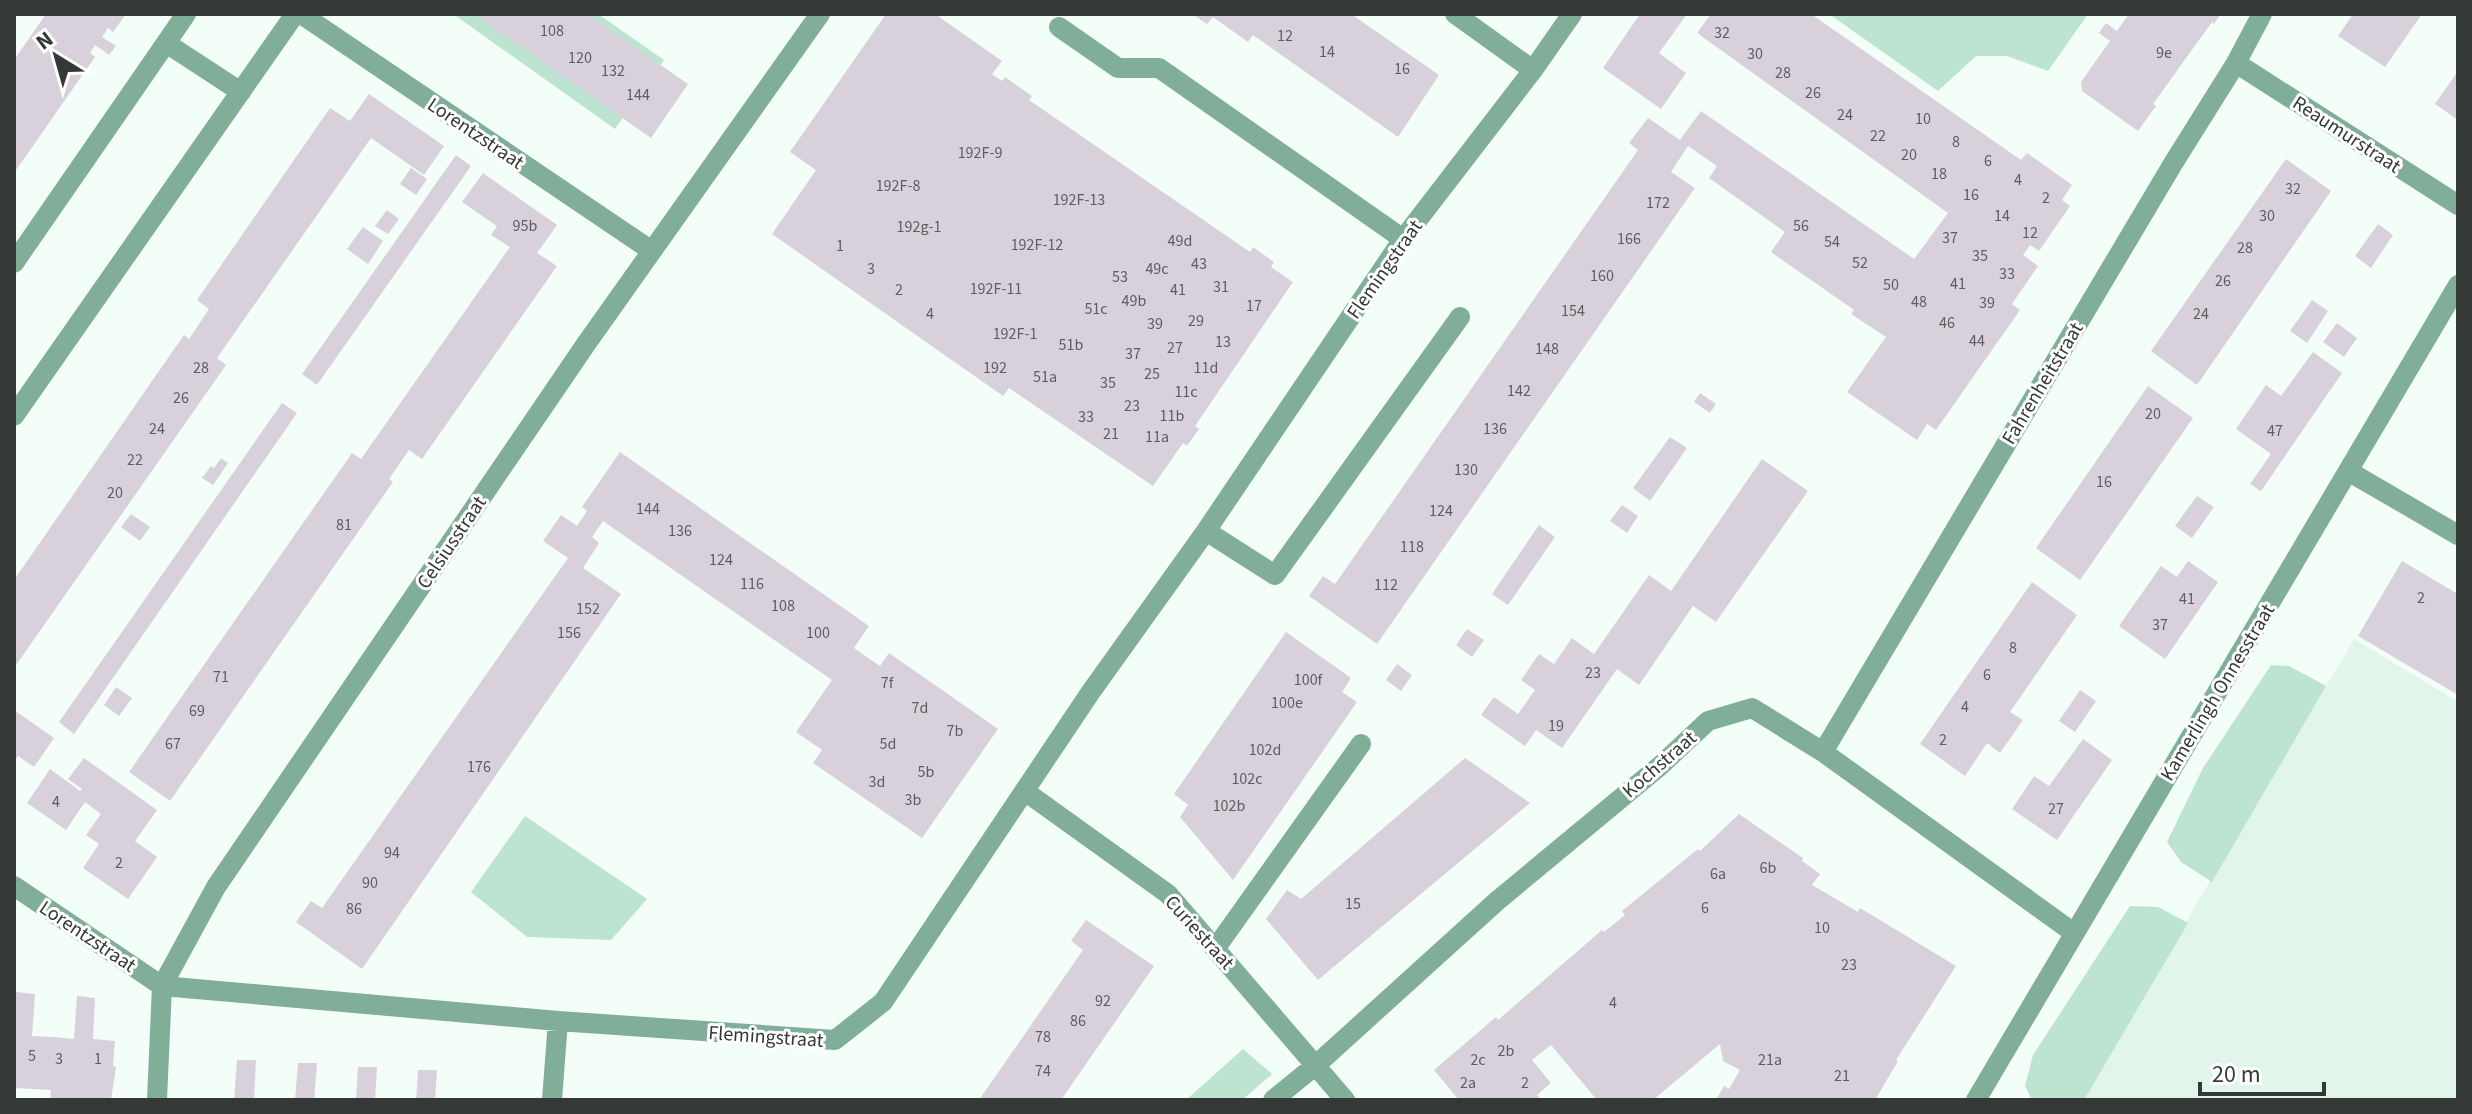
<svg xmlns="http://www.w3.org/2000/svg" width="2472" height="1114" font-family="'Source Sans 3',sans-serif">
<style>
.built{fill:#e2f5eb}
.green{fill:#bde4d0}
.building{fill:#d8d1db}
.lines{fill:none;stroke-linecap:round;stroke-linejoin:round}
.minor{stroke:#80ae98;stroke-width:20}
.labels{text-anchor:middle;stroke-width:6;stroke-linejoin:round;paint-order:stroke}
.number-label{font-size:16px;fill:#5d5e5f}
.street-label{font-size:20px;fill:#343836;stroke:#fff}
</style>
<rect width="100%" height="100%" fill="#f3fef8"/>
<path class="built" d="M2354 639 2458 702V1100H2080Z"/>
<path class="green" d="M453 14H598L664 60 615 129Z
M1829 14H2088L2048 71 2007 56H1976L1938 91Z
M2271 665 2289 666 2326 686 2212 882 2181 862 2167 842 2203 768Z
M525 816 647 899 611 940 527 937 471 892Z
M2130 906 2158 907 2188 923 2084 1100H2032L2025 1086 2033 1055Z
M1243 1049 1272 1074 1242 1100H1186Z"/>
<path class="building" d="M46 14H126L113 32 108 28 102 37 116 46 109 55 95 45 90 53 95 57 14 173V60Z
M474 14H587L688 84 651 138Z
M886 14H935L1002 61 992 74 1002 81 1005 77 1032 96 1029 100 1250 252 1253 247 1274 262 1271 267 1293 282 1195 426 1199 429 1187 446 1183 443 1153 486 1009 388 1003 396 772 234 816 170 790 152Z
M1192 14H1351L1439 75 1398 137 1253 35 1248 42 1213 17 1207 24Z
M1640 14H1687L1659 53 1686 73 1661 109 1603 68Z
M1711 14H1811L2021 160 2027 153 2072 185 2062 200 2070 206 2039 251 2030 245 2023 255 2038 266 2012 304 2020 310 1936 430 1927 424 1917 440 1847 392 1886 337 1851 314 1854 310 1771 252 1785 232 1709 178 1717 166 1688 146 1671 172 1695 188 1377 644 1309 596 1323 576 1335 584 1638 150 1629 143 1648 118 1680 140 1701 111 1914 259 1948 213 1697 33Z
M2129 14H2221L2214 24 2212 22 2153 104 2156 106 2138 131 2082 91 2081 82 2110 41 2099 33 2106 23 2117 31Z
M2353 14H2422L2385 67 2338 36Z
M2458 71V120L2435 104Z
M369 94 444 146 424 175 371 138 217 358 226 365 14 668V580L184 335 189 339 209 309 197 300 330 108 350 121Z
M456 155 471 166 317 385 302 374Z
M2286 159 2331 191 2197 385 2151 351Z
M411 168 427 179 416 195 400 184Z
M483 173 557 225 537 253 557 266 422 459 409 450 389 479 393 482 170 801 129 772 352 453 361 459 510 247 491 235 497 226 462 202Z
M387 210 399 219 388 234 375 226Z
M2378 224 2393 235 2371 268 2355 256Z
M363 227 383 241 368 264 347 249Z
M2312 300 2328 311 2307 343 2290 331Z
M2337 323 2357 338 2344 357 2323 342Z
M2313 352 2342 373 2261 491 2250 484 2271 454 2236 429 2266 385 2281 396Z
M2148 386 2193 418 2080 580 2036 548Z
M1700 393 1716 404 1710 413 1694 402Z
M282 403 297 413 74 734 59 722Z
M1670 437 1687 448 1650 501 1633 488Z
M620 452 869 626 854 648 880 666 889 653 998 729 922 838 813 763 822 750 796 732 832 680 603 521 592 537 599 543 583 568 621 594 362 969 296 922 311 901 322 908 568 558 543 541 561 515 577 526 587 511 582 507Z
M221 458 228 463 213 485 202 478 211 466 214 468Z
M1762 459 1808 491 1716 622 1693 606 1639 685 1617 669 1562 748 1536 730 1525 746 1481 715 1494 697 1518 714 1535 690 1521 680 1539 654 1554 664 1572 638 1594 654 1649 575 1671 591Z
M2197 496 2214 507 2192 538 2175 526Z
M1622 505 1638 516 1627 533 1610 521Z
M131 514 150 527 140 541 121 527Z
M1539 525 1555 537 1508 605 1492 594Z
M2188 561 2218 582 2165 659 2119 626 2161 566 2177 577Z
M2402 561 2458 594V695L2358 636Z
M2032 582 2077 615 2010 712 2023 720 2000 753 1987 743 1965 776 1920 744Z
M1467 629 1484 640 1472 657 1456 645Z
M1286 632 1351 678 1342 692 1357 702 1233 880 1180 817 1188 805 1174 794Z
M1397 664 1412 675 1401 691 1386 680Z
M116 687 132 698 119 716 104 705Z
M2080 690 2096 701 2075 732 2059 721Z
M14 710 54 738 34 767 18 756 14 762Z
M2083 739 2112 760 2057 840 2012 809 2034 776 2049 786Z
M84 758 157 810 135 841 157 857 128 899 83 868 99 844 86 835 101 814 85 802 66 830 27 803 50 769 80 791 82 789 68 779Z
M1465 758 1530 803 1318 980 1266 919 1287 890 1301 899Z
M1739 814 1803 858 1802 861 1820 874 1812 885 1858 912 1860 908 1956 966 1896 1060 1898 1061 1875 1100H1716L1724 1086 1729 1089 1740 1070 1723 1061 1720 1044 1653 1100H1597L1551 1045 1532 1060 1551 1083 1537 1095 1541 1100H1459L1434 1070 1496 1017 1498 1020 1602 930 1604 932 1625 915 1622 911 1698 849 1700 851Z
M1086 920 1154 966 1061 1100H979L1083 950 1071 941Z
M16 992 35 994 32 1036 53 1037 74 1039 77 996 95 998 93 1039 115 1041 113 1066 116 1067 111 1100H50L51 1090 14 1088Z
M237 1060H256L254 1100H234Z
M298 1063H317L314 1100H295Z
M358 1067H377L375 1100H356Z
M418 1070H437L435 1100H416Z"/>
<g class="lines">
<path class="minor" d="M301 14 652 251
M1455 14 1533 70
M1059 27 1118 68H1159L1403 239
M166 43 241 92
M2236 63 2458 205
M14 263 186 14
M14 416 295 14
M2348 471 2458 535
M1206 531 1275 575 1460 317
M1823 752 2174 162 2236 63 2262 14
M1026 792 1168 894 1345 1100
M14 886 162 986 558 1021 835 1040 883 1002 1090 693 1206 531 1403 239 1533 70 1572 14
M1215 949 1361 744
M157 1100 162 986 216 887 586 344 820 14
M552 1100 558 1021
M1273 1100 1316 1065 1497 901 1661 765 1708 721 1752 708 1823 752 2074 933
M1976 1100 2458 285"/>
</g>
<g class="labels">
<g class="number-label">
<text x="552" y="36">108</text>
<text x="1722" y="38">32</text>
<text x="1285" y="41">12</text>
<text x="1327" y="57">14</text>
<text x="2164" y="58">9e</text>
<text x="1755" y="59">30</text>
<text x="580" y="63">120</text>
<text x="1402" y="74">16</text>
<text x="613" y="76">132</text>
<text x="1783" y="78">28</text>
<text x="1813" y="98">26</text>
<text x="638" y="100">144</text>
<text x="1845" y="120">24</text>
<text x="1923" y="124">10</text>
<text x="1878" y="141">22</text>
<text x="1956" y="147">8</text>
<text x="980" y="158">192F-9</text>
<text x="1909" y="160">20</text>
<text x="1988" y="166">6</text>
<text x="1939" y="179">18</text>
<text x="2018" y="185">4</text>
<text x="898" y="191">192F-8</text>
<text x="2293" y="194">32</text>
<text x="1971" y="200">16</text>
<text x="2046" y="203">2</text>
<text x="1079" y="205">192F-13</text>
<text x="1658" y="208">172</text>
<text x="2002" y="221">14</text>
<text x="2267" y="221">30</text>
<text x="525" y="231">95b</text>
<text x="1801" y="231">56</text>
<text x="919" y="232">192g-1</text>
<text x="2030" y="238">12</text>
<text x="1950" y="243">37</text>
<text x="1629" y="244">166</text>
<text x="1180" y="246">49d</text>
<text x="1832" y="247">54</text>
<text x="1037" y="250">192F-12</text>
<text x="840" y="251">1</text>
<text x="2245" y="253">28</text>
<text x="1980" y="261">35</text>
<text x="1860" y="268">52</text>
<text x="1199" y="269">43</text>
<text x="871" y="274">3</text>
<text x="1157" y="274">49c</text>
<text x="2007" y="279">33</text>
<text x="1602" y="281">160</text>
<text x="1120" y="282">53</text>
<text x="2223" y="286">26</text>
<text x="1958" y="289">41</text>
<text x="1891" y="290">50</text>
<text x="1221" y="292">31</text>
<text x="996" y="294">192F-11</text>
<text x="899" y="295">2</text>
<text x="1178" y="295">41</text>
<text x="1134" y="306">49b</text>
<text x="1919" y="307">48</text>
<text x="1987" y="308">39</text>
<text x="1254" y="311">17</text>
<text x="1096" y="314">51c</text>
<text x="1573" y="316">154</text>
<text x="930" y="319">4</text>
<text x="2201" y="319">24</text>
<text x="1196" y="326">29</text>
<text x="1947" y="328">46</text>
<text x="1155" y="329">39</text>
<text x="1015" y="339">192F-1</text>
<text x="1977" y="346">44</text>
<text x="1223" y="347">13</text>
<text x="1071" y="350">51b</text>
<text x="1175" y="353">27</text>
<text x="1547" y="354">148</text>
<text x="1133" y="359">37</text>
<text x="201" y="373">28</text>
<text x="995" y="373">192</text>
<text x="1206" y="373">11d</text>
<text x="1152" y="379">25</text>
<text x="1045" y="382">51a</text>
<text x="1108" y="388">35</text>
<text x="1519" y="396">142</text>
<text x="1186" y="397">11c</text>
<text x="181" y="403">26</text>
<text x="1132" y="411">23</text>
<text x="2153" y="419">20</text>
<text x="1172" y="421">11b</text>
<text x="1086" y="422">33</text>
<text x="157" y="434">24</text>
<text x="1495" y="434">136</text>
<text x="2275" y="436">47</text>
<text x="1111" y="439">21</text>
<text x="1157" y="442">11a</text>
<text x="135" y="465">22</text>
<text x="1466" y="475">130</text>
<text x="2104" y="487">16</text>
<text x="115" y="498">20</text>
<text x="648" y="514">144</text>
<text x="1441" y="516">124</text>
<text x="344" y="530">81</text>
<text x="680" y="536">136</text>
<text x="1412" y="552">118</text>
<text x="721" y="565">124</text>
<text x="752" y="589">116</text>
<text x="1386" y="590">112</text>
<text x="2421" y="603">2</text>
<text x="2187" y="604">41</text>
<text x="783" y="611">108</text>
<text x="588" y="614">152</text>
<text x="2160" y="630">37</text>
<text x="569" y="638">156</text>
<text x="818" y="638">100</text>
<text x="2013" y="653">8</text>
<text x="1593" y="678">23</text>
<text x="1987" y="680">6</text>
<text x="221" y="682">71</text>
<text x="1308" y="685">100f</text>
<text x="887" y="688">7f</text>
<text x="1287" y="708">100e</text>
<text x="1965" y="712">4</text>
<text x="920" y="713">7d</text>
<text x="197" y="716">69</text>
<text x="1556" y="731">19</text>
<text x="955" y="736">7b</text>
<text x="1943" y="745">2</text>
<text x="173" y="749">67</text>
<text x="888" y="749">5d</text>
<text x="1265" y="755">102d</text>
<text x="479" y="772">176</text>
<text x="926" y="777">5b</text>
<text x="1247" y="784">102c</text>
<text x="877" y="787">3d</text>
<text x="913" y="805">3b</text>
<text x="56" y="807">4</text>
<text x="1229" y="811">102b</text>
<text x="2056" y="814">27</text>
<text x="392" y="858">94</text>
<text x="119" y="868">2</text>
<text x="1768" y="873">6b</text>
<text x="1718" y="879">6a</text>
<text x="370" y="888">90</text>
<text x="1353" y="909">15</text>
<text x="1705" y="913">6</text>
<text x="354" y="914">86</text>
<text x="1822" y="933">10</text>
<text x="1849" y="970">23</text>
<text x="1103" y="1006">92</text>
<text x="1613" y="1008">4</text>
<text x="1078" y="1026">86</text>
<text x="1043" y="1042">78</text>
<text x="1506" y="1056">2b</text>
<text x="32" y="1061">5</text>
<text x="59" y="1064">3</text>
<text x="98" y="1064">1</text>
<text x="1478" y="1065">2c</text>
<text x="1770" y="1065">21a</text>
<text x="1043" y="1076">74</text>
<text x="1842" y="1081">21</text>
<text x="1468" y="1088">2a</text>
<text x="1525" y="1088">2</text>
</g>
<g class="street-label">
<text transform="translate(476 133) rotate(34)" y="7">Lorentzstraat</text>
<text transform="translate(2347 134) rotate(33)" y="7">Reaumurstraat</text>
<text transform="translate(1384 269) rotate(-55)" y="7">Flemingstraat</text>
<text transform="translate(2042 383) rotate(-59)" y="7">Fahrenheitstraat</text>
<text transform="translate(451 542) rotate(-56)" y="7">Celsiusstraat</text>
<text transform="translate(2217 692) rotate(-59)" y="7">Kamerlingh Onnesstraat</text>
<text transform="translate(1659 764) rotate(-41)" y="7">Kochstraat</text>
<text transform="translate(1200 932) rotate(48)" y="7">Curiestraat</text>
<text transform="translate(88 936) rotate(34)" y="7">Lorentzstraat</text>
<text transform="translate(766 1036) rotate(4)" y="7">Flemingstraat</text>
</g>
</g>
<rect width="2472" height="1114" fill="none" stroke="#343836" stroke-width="32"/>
<g transform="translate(56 56) rotate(323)" stroke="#ffffff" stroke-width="6" paint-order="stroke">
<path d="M0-6L14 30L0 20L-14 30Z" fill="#343836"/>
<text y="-12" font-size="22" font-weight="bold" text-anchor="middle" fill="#343836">N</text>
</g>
<path d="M2200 1082v12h124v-12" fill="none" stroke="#343836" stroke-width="4"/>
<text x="2212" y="1082" font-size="24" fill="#343836" stroke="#ffffff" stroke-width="6" paint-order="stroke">20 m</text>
</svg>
